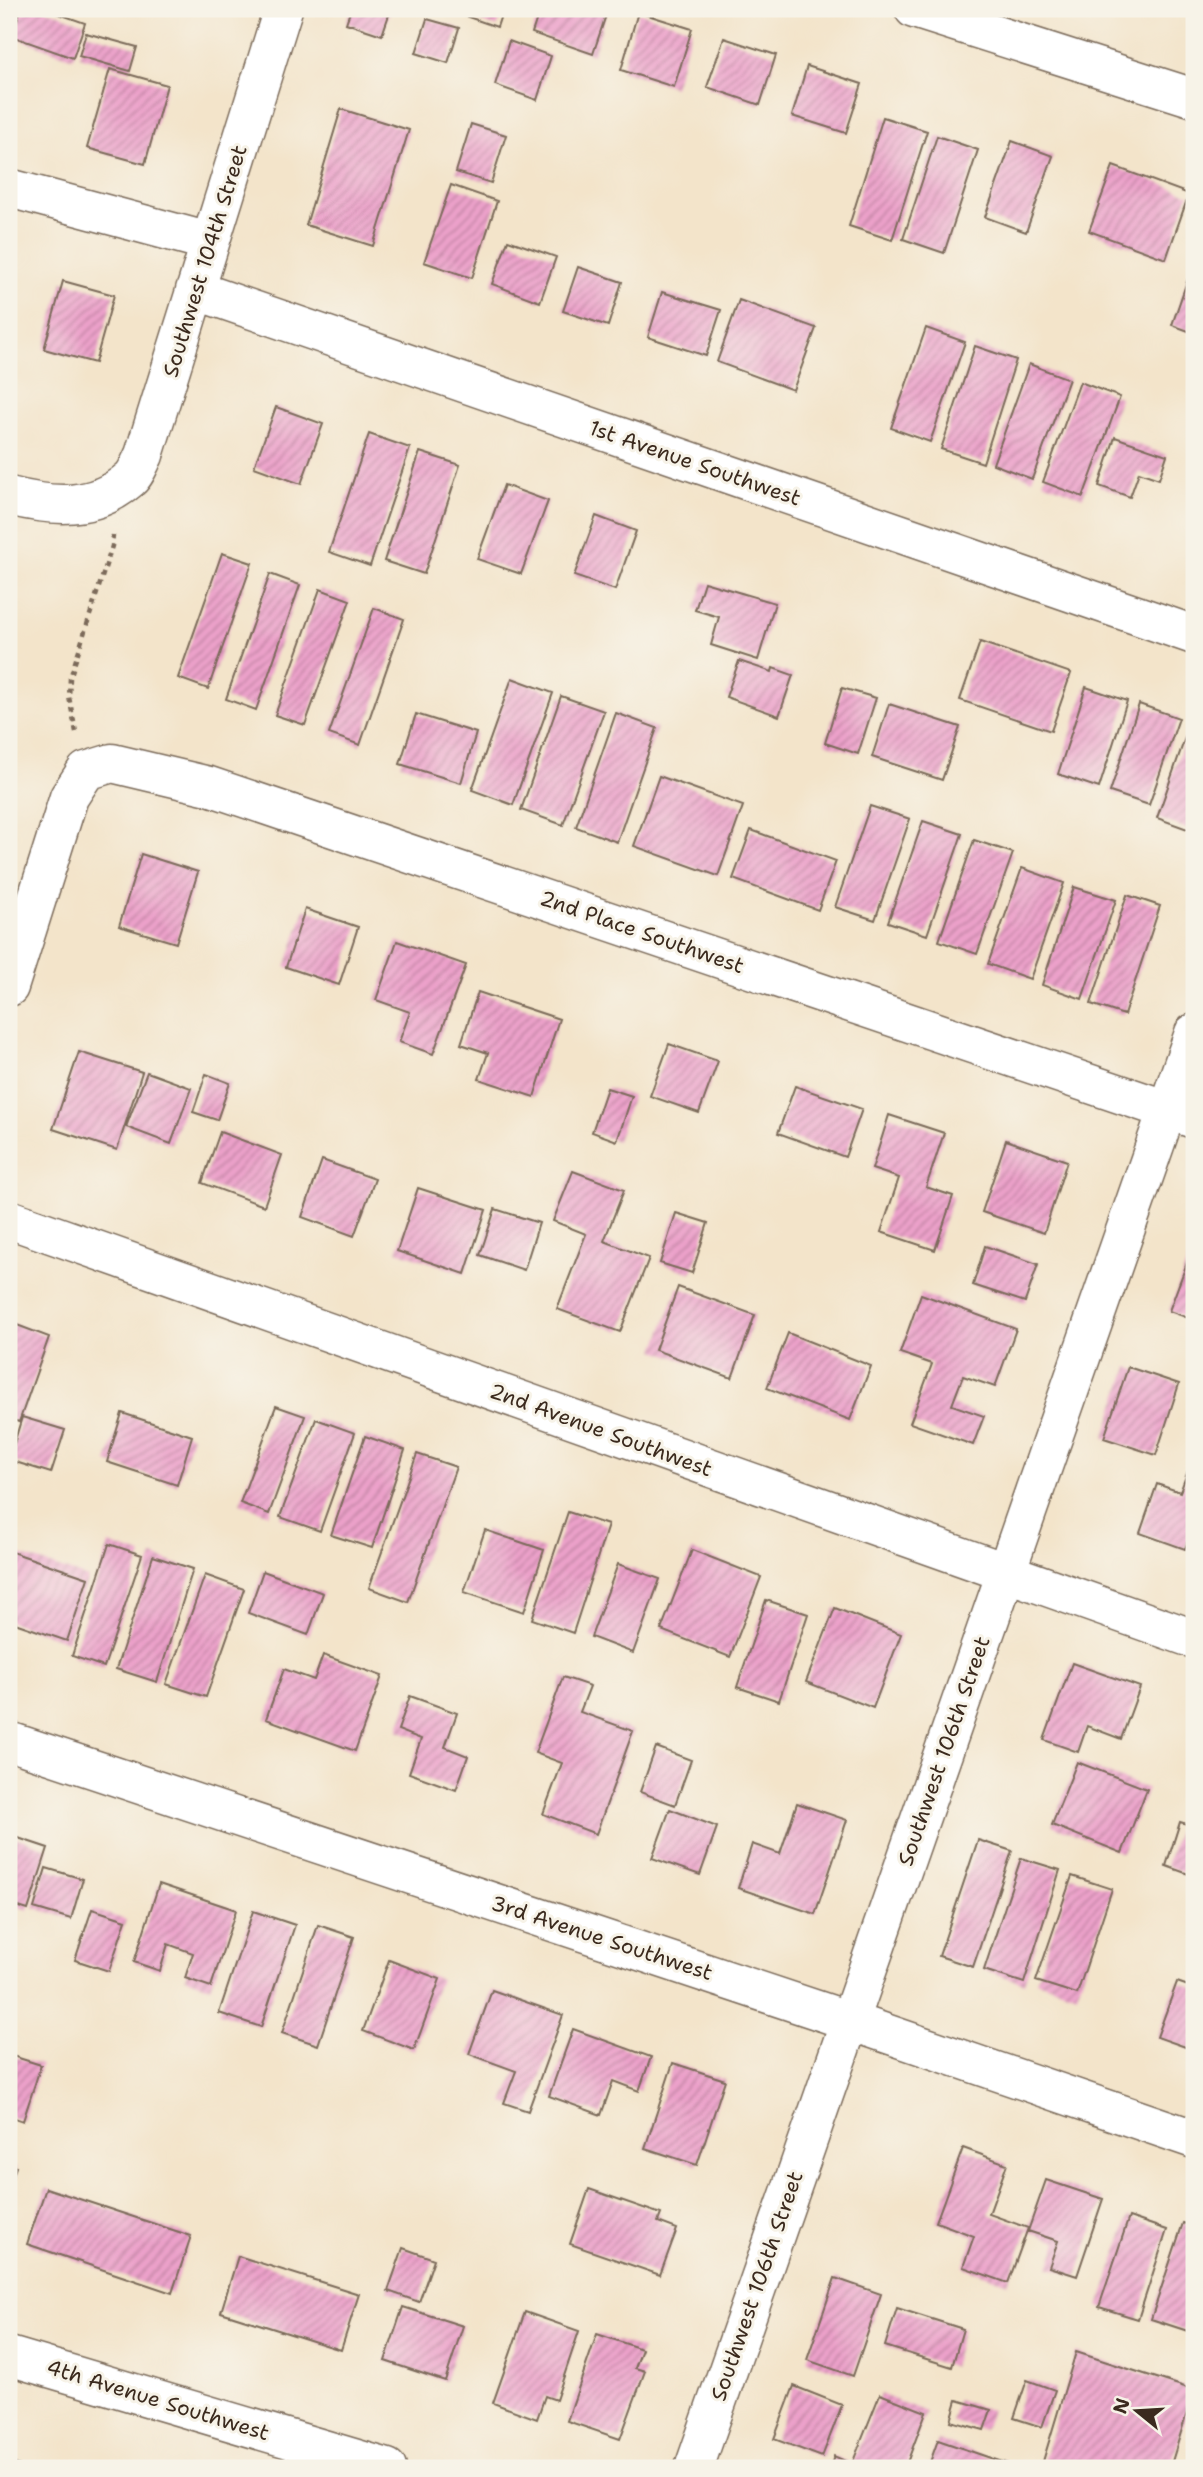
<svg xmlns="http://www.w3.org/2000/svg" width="1203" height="2477" font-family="'Shantell Sans',sans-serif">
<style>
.building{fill:url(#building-hatch)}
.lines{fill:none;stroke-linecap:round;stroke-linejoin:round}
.minor-casing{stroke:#7b6b5a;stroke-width:41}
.path{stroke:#7b6b5a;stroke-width:4.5;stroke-dasharray:5 5;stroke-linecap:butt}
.minor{stroke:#fff;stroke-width:38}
.labels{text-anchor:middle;stroke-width:6;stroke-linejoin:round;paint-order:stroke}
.street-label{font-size:21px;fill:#3b2a1e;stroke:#f7f3e8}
</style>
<defs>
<pattern id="building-hatch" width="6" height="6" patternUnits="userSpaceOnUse" patternTransform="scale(1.75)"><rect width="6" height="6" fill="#eca1ca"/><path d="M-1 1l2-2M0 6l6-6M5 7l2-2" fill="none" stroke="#c083a3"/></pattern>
</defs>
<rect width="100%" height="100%" fill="#f7f3e8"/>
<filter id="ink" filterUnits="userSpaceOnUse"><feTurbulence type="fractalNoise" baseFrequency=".0143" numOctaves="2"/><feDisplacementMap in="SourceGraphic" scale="14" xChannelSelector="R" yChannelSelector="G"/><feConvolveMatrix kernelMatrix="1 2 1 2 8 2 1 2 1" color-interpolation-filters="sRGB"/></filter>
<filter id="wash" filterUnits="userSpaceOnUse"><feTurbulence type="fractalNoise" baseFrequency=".00686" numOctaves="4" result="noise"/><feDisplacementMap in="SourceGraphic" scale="28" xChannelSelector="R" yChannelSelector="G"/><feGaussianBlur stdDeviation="1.57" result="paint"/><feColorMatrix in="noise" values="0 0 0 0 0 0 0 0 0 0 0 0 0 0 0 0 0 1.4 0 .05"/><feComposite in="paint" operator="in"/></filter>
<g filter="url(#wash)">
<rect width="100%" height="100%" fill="#f3e4ca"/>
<g id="blocks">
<path class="building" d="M21 9H45L85 23 73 58 11 36Z
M351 9H391L382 35 346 23Z
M445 9H503L497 27Z
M540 9H608L593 54 532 33Z
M638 12 692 29 674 87 621 70Z
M427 19 459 28 448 63 416 53Z
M86 33 137 47 130 71 79 56Z
M724 38 776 55 760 105 707 87Z
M509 41 551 56 537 100 495 85Z
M807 66 862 84 846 133 792 116Z
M110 69 167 85 145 164 87 148Z
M341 109 409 130 373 246 306 225Z
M883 117 927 131 892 240 849 226Z
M471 124 506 135 491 183 456 172Z
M937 136 978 150 944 253 903 239Z
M1012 141 1053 156 1026 232 985 217Z
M1113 166 1189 194 1166 259 1089 231Z
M451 185 497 201 472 278 424 262Z
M508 240 556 257 540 302 492 284Z
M1194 261V333L1172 325Z
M578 267 622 282 608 326 563 311Z
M63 281 114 295 95 363 44 349Z
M662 292 721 310 706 356 648 337Z
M739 300 816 328 793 390 717 362Z
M926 328 965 342 930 442 891 428Z
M975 346 1016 360 983 463 941 449Z
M1029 364 1069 379 1032 479 993 464Z
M1080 382 1120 397 1083 497 1043 482Z
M276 407 323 424 301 484 254 467Z
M369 434 410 448 370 566 329 552Z
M1115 437 1167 455 1159 479 1139 472 1130 497 1099 486Z
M420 452 460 465 424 574 384 561Z
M504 485 548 501 521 574 477 559Z
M596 516 636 531 615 590 574 576Z
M222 553 252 563 208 689 178 678Z
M270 574 300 585 256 710 226 699Z
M704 582 775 603 758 660 711 645 719 617 695 610Z
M320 589 350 600 305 725 275 715Z
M374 608 404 619 360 745 329 734Z
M980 642 1071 673 1051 731 960 700Z
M739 661 772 672 773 668 793 675 779 716 726 697Z
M512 678 553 693 513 805 472 790Z
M1086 687 1127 701 1099 788 1058 774Z
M842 688 876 698 858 754 825 743Z
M561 696 604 711 563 825 521 810Z
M889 704 960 727 942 780 872 757Z
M1139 704 1179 718 1149 805 1110 792Z
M616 713 657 728 617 842 576 827Z
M416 714 476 733 461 783 400 764Z
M1192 718 1194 719V817L1190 830 1157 818Z
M659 776 743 806 718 876 634 846Z
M870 806 910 819 875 920 835 907Z
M923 821 962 834 927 935 888 922Z
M751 830 836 861 818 910 733 879Z
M974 840 1013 853 977 954 939 941Z
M141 854 198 872 176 943 119 926Z
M1022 868 1064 883 1030 979 988 964Z
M1074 887 1116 900 1082 999 1042 985Z
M1127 895 1160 906 1124 1015 1091 1004Z
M305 909 358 927 339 985 286 967Z
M397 941 466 965 433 1054 399 1042 410 1012 376 1000Z
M478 992 559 1019 534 1097 479 1079 488 1053 461 1044Z
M669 1044 718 1061 699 1113 650 1096Z
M79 1052 142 1072 117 1150 53 1129Z
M147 1072 191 1088 171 1144 126 1127Z
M206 1074 230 1083 217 1120 193 1112Z
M795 1086 862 1109 845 1157 778 1133Z
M607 1088 632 1096 617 1141 592 1132Z
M889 1115 944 1133 926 1187 953 1196 935 1250 881 1232 899 1178 872 1169Z
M220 1132 282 1155 264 1206 202 1183Z
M1006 1140 1067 1161 1044 1233 982 1212Z
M322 1160 375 1179 354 1236 302 1217Z
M573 1171 624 1190 604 1241 649 1258 620 1332 557 1309 586 1234 553 1221Z
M418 1188 486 1210 465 1274 397 1251Z
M495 1209 539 1223 524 1270 480 1255Z
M676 1213 708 1223 692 1273 660 1263Z
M1194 1244V1320L1169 1311Z
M985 1246 1038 1264 1025 1302 973 1285Z
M678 1287 755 1315 732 1378 655 1350Z
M921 1294 1016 1329 995 1387 963 1376 952 1405 984 1416 973 1445 910 1423 932 1364 900 1353Z
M9 1322 49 1337 19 1422 9 1419Z
M788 1333 871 1366 850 1420 767 1388Z
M1128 1367 1179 1384 1156 1455 1104 1438Z
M276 1406 305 1416 269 1514 240 1503Z
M122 1413 192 1436 177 1485 107 1462Z
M22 1417 65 1430 51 1473 9 1460Z
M316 1419 355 1433 320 1531 280 1517Z
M365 1436 405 1450 372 1548 331 1535Z
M417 1454 456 1467 408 1602 369 1588Z
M1189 1468 1194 1470V1525L1185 1549 1140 1533 1157 1484 1180 1492Z
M568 1512 608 1525 573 1633 532 1619Z
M485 1530 544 1550 524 1612 464 1592Z
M109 1544 142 1555 104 1667 72 1656Z
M692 1550 761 1577 730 1657 661 1630Z
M9 1551 88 1578 67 1641 9 1621Z
M153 1556 193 1569 157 1682 116 1669Z
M618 1564 660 1579 633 1653 591 1637Z
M263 1571 323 1593 308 1635 248 1613Z
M205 1575 244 1589 206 1697 166 1684Z
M766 1600 808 1614 779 1701 737 1687Z
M835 1608 901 1634 873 1708 806 1682Z
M323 1655 382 1676 355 1751 266 1719 284 1669 314 1680Z
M1072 1663 1140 1687 1121 1739 1087 1726 1078 1752 1044 1740Z
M563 1677 590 1686 580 1712 633 1731 596 1834 543 1814 562 1763 535 1753Z
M410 1696 457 1713 445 1747 468 1756 456 1790 409 1773 421 1739 398 1730Z
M656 1747 691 1760 675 1805 640 1792Z
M1077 1762 1147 1789 1122 1853 1052 1825Z
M797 1803 847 1820 815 1914 738 1888 752 1844 780 1854Z
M670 1809 717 1827 700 1875 652 1858Z
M1180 1822 1194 1826V1876L1166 1866Z
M9 1835 48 1848 28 1910 9 1904Z
M978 1840 1012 1851 973 1967 939 1956Z
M1021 1858 1060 1870 1024 1983 984 1970Z
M46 1868 83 1879 71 1919 34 1908Z
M1072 1876 1112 1889 1077 1994 1036 1981Z
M159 1884 236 1910 211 1987 185 1978 193 1953 168 1944 160 1971 134 1962Z
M92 1909 126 1920 109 1971 75 1960Z
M253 1911 295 1925 261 2027 219 2013Z
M318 1925 354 1937 318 2045 282 2033Z
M389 1960 440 1979 414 2050 363 2031Z
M1177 1982 1194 1988V2050L1157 2037Z
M492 1990 563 2015 528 2111 504 2103 516 2071 469 2054Z
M573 2029 651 2057 639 2091 613 2081 601 2115 549 2096Z
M9 2055 41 2065 23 2121 9 2116Z
M673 2063 725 2080 697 2165 645 2148Z
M963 2148 1007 2164 989 2214 1028 2228 1008 2283 963 2267 974 2236 936 2222Z
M9 2165 16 2167 9 2187Z
M1046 2180 1103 2199 1077 2276 1049 2267 1058 2241 1028 2231Z
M46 2188 191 2236 172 2293 27 2244Z
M589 2189 661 2214 658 2222 677 2229 660 2275 570 2244Z
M1129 2217 1167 2230 1138 2319 1099 2307Z
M1183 2223 1194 2226V2333L1151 2319Z
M403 2248 434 2259 419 2302 388 2291Z
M238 2256 359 2294 341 2350 221 2312Z
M835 2278 881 2294 853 2376 807 2360Z
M403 2307 463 2326 445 2381 385 2361Z
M897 2308 963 2329 952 2367 885 2346Z
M525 2312 579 2331 556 2400 545 2396 537 2419 493 2403Z
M597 2334 642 2349 635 2368 645 2371 620 2439 567 2421Z
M1076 2352 1194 2390 1170 2468H1041Z
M1027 2380 1055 2390 1042 2427 1014 2418Z
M794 2386 842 2405 822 2457 774 2439Z
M880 2394 926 2412 905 2468H830L834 2456 852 2464Z
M957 2400 991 2410 984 2430 951 2421Z
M938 2440 1008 2464 1007 2468H928Z
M9 2462 26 2468H9Z"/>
</g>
</g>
<g filter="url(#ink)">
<use href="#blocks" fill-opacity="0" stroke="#7b6b5a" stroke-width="2"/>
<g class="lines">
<g class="minor-casing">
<path id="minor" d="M914 9 1194 98
M9 188 210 242
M195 290 1194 635
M9 496C52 507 94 511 130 479 136 474 140 463 144 455L283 9
M9 987 69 797 86 771 112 763 209 786 1194 1119
M9 1219 1194 1639
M9 1741 850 2021 1194 2139
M9 2356 387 2468
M694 2468 1194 1033"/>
</g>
<path class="path" d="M76 732 69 697 70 678 112 546 113 535"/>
<use href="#minor" class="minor"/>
</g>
</g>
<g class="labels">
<g class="street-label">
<text transform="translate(205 261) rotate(-73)" y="7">Southwest 104th Street</text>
<text transform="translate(695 463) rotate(19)" y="7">1st Avenue Southwest</text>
<text transform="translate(642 932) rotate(19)" y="7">2nd Place Southwest</text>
<text transform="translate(601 1430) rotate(20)" y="7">2nd Avenue Southwest</text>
<text transform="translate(944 1751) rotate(-71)" y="7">Southwest 106th Street</text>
<text transform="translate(602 1938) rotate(18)" y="7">3rd Avenue Southwest</text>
<text transform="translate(757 2286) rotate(-71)" y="7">Southwest 106th Street</text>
<text transform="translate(158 2400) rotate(17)" y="7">4th Avenue Southwest</text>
</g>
</g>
<rect width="1203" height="2477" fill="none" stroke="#f7f3e8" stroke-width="35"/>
<g transform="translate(1137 2411) rotate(288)" stroke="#f7f3e8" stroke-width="5" paint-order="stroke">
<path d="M0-5L12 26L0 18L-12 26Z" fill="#3b2a1e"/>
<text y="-10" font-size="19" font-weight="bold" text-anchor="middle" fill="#3b2a1e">N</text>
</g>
</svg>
